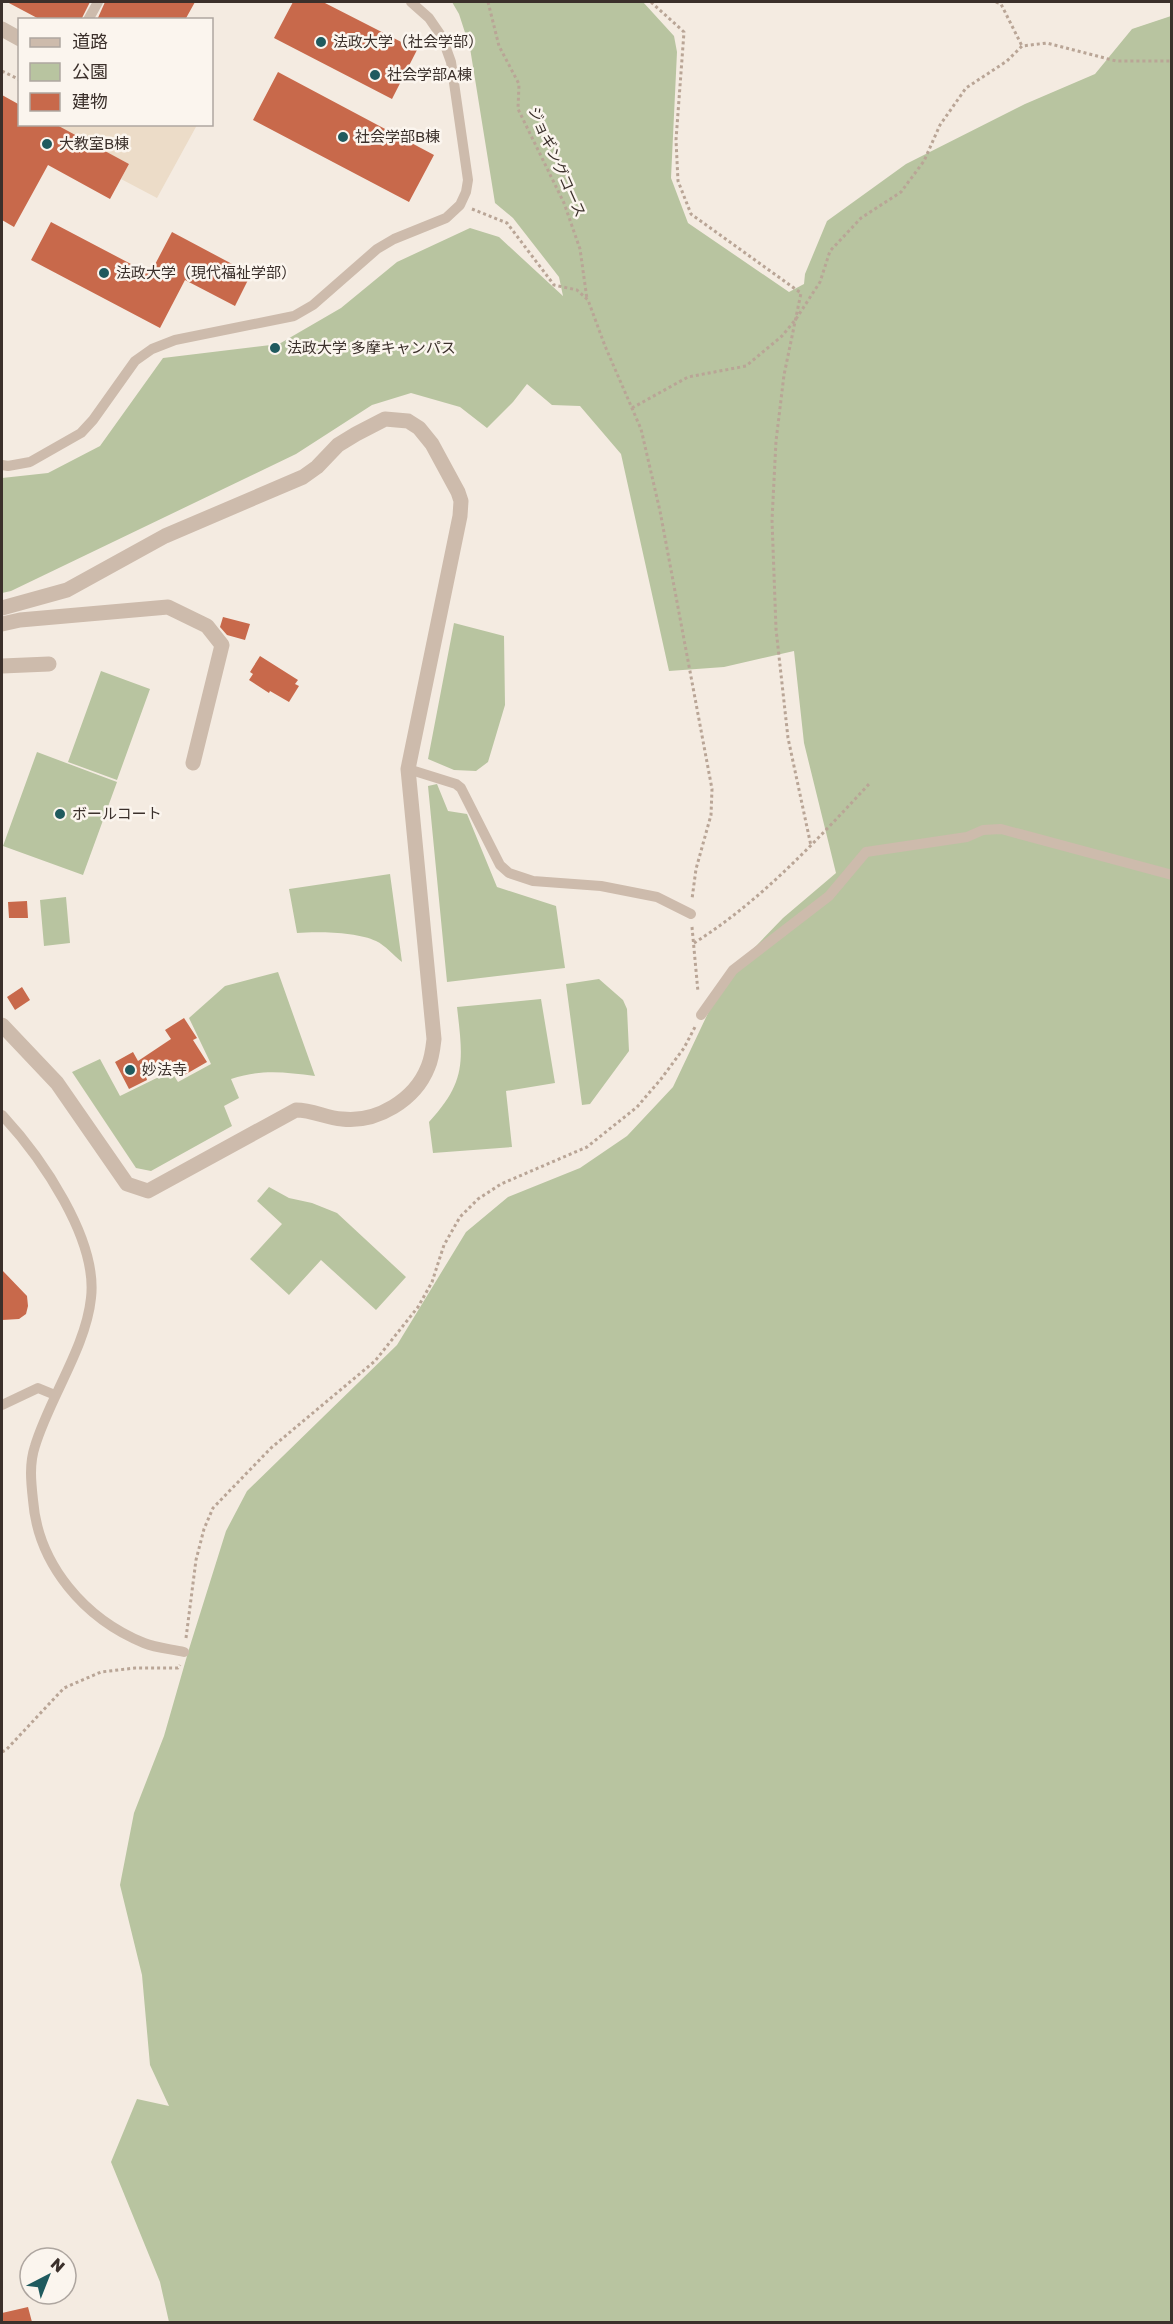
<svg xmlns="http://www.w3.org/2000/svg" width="1173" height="2324" font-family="'Golos Text','Noto Sans JP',sans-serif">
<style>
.green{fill:#b8c4a0}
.plaza{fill:#ecdcc8}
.building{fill:#c8694b}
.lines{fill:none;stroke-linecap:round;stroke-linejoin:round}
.path{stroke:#b9a596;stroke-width:3;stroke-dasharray:3 3;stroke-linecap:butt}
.lane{stroke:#cdbbac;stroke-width:10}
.street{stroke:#cdbbac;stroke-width:15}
.poi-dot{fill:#1f5a5e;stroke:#fbf5ee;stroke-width:2}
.labels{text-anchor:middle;stroke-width:5;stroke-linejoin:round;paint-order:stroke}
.poi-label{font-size:15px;fill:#3b302b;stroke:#fbf5ee;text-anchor:start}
.street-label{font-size:15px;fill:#3b302b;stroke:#fbf5ee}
</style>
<rect width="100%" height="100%" fill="#f4ebe1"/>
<path class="green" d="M452 2H643L674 36 677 52 671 178 688 223 789 292 804 284 805 274 827 221 906 164 1025 104 1095 74 1132 29 1171 16V2322H169L160 2282 111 2162 137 2099 169 2106 150 2065 142 1975 120 1885 134 1813 164 1736 189 1649 226 1531 247 1491 397 1345 466 1232 508 1197 580 1168 627 1136 673 1087 709 1011 733 970 783 918 836 873 804 743 794 651 724 667 669 671 621 454 580 406 552 405 527 384 513 402 487 428 460 407 411 393 372 405 296 454 11 591 2 593V478L48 473 100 446 163 358 279 344 341 308 397 262 470 228 499 237 563 296 559 277 513 218 495 203 470 48 459 14Z
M454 623 504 636 505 705 488 762 476 771 454 770 428 759Z
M101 671 150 689 117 780 68 762Z
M37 752 117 782 83 875 3 846Z
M437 784 448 811 467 814 497 887 556 906 565 968 447 982 428 786Z
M390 874 402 962C394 956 385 945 376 941 358 932 318 931 297 933L289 889Z
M66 897 70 943 44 946 40 900Z
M278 972 315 1076C284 1072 261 1069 231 1079L239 1098 224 1106 232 1126 151 1171 136 1168 72 1072 100 1059 120 1096 171 1071 178 1082 211 1064 189 1018 225 986Z
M599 979 623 1000 627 1009 629 1051 590 1104 582 1105 566 984Z
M541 999 555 1083 506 1091 512 1147 433 1153 429 1122C467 1081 463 1060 457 1007Z
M269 1187 289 1198 312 1203 337 1213 406 1277 376 1310 321 1260 289 1295 250 1259 282 1224 257 1201Z"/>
<path class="plaza" d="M55 125H197L157 198 121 179 129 164Z"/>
<path class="building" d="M7 2H90L81 20H41Z
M105 2H195L185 20H97Z
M293 2H323L417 50 392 99 274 38Z
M278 72 434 155 409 202 253 120Z
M2 95 20 105V124H55L129 164 110 199 48 165 14 227 2 220Z
M51 222 150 274 172 232 251 274 235 306 185 280 160 328 31 260Z
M223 617 250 624 245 640 227 635 220 627Z
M260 656 298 680 295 684 299 686 289 702 270 691 269 693 249 680 253 674 250 672Z
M27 901 28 918H9L8 902Z
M22 987 30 1000 15 1010 7 997Z
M184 1018 197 1038 193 1040 207 1062 181 1077 171 1060 146 1076 147 1080 129 1089 115 1062 133 1052 138 1061 171 1039 165 1030Z
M2 1270 27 1296 28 1306 26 1314 19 1319 2 1320Z
M28 2307 32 2322H2V2313Z"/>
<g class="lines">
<path class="path" d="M488 2 499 46 519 84 518 109 564 203 580 249 587 299
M651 2 684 32 676 140 678 181 691 214 801 293 784 375 776 441 772 520 776 629 788 738 811 846
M996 2 1001 4 1022 46
M2 71 20 80
M472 209 507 223 554 285 577 290 588 300 605 346 641 429 660 511 712 789 711 815 696 869 692 899
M632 408 688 377 746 366 782 336 796 319 820 282 830 251 861 218 901 192 924 161 940 125 966 88 1007 61 1022 46 1047 43 1116 61H1172
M692 927 698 992
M694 943C761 901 816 841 870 783
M186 1638 196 1560 204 1529 213 1508 271 1448 375 1361 418 1307 432 1282 444 1245 460 1217 478 1199 501 1184 587 1147 637 1107 661 1079 684 1048 695 1027
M2 1752 6 1750 64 1688 101 1672 135 1668H178L180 1665"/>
<path class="lane" d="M88 20 98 2
M2 465 8 466 30 462 81 433 93 420 135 361 152 349 175 340 294 316 313 305 377 249 394 239 446 218 460 205 466 192 468 180 451 62 442 37 429 18 411 2
M408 769 456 784 461 788 500 865 509 873 533 881 601 886 657 897 691 914
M701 1015 733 970 829 896 866 852 967 837 983 830 1001 829 1172 875
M2 1115C41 1157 98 1239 91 1298 86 1347 49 1399 35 1446 29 1464 31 1482 33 1500 38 1565 85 1619 144 1643 156 1648 171 1649 184 1652
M2 1405 38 1388 55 1395"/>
<path class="street" d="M2 29 20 39
M2 608 67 590 165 536 303 477 317 467 338 445 356 434 385 419 408 421 419 428 432 444 458 492 461 501 460 516 408 769 434 1039C433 1048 432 1058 428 1067 415 1100 377 1123 342 1119 326 1118 313 1110 296 1110L148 1191 127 1184 57 1083 2 1025
M2 624 20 620 168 607 207 626 222 645 193 763
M2 666 49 664"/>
</g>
<g class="poi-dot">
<circle cx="321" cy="42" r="6"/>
<circle cx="375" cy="75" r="6"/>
<circle cx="343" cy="137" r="6"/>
<circle cx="47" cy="144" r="6"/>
<circle cx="104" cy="273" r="6"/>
<circle cx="275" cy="348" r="6"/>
<circle cx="60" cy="814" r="6"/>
<circle cx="130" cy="1070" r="6"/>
</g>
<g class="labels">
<g class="poi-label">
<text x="333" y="47">法政大学（社会学部）</text>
<text x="387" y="80">社会学部A棟</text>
<text x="355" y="142">社会学部B棟</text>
<text x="59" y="149">大教室B棟</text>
<text x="116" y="278">法政大学（現代福祉学部）</text>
<text x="287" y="353">法政大学 多摩キャンパス</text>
<text x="72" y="819">ボールコート</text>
<text x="142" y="1075">妙法寺</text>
</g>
<g class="street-label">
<text transform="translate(557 162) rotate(66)" y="5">ジョギングコース</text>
</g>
</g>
<rect width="1173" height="2324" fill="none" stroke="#3b302b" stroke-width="6"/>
<rect x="18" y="18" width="195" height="108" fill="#fbf5ee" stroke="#aea6a0" stroke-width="1.5"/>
<rect x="30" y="38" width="30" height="9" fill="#cdbbac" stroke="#aea6a0" stroke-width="1.5"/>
<text x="72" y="48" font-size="18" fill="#3b302b">道路</text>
<rect x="30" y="63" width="30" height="18" fill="#b8c4a0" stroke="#aea6a0" stroke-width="1.5"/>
<text x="72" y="78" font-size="18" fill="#3b302b">公園</text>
<rect x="30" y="93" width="30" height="18" fill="#c8694b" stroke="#aea6a0" stroke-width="1.5"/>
<text x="72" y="108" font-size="18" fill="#3b302b">建物</text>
<g transform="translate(48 2276) rotate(42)"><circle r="28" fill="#fbf5ee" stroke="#aea6a0" stroke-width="1.5"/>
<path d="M0-4.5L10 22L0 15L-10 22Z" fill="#1f5a5e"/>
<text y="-9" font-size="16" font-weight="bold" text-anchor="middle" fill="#3b302b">N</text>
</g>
</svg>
